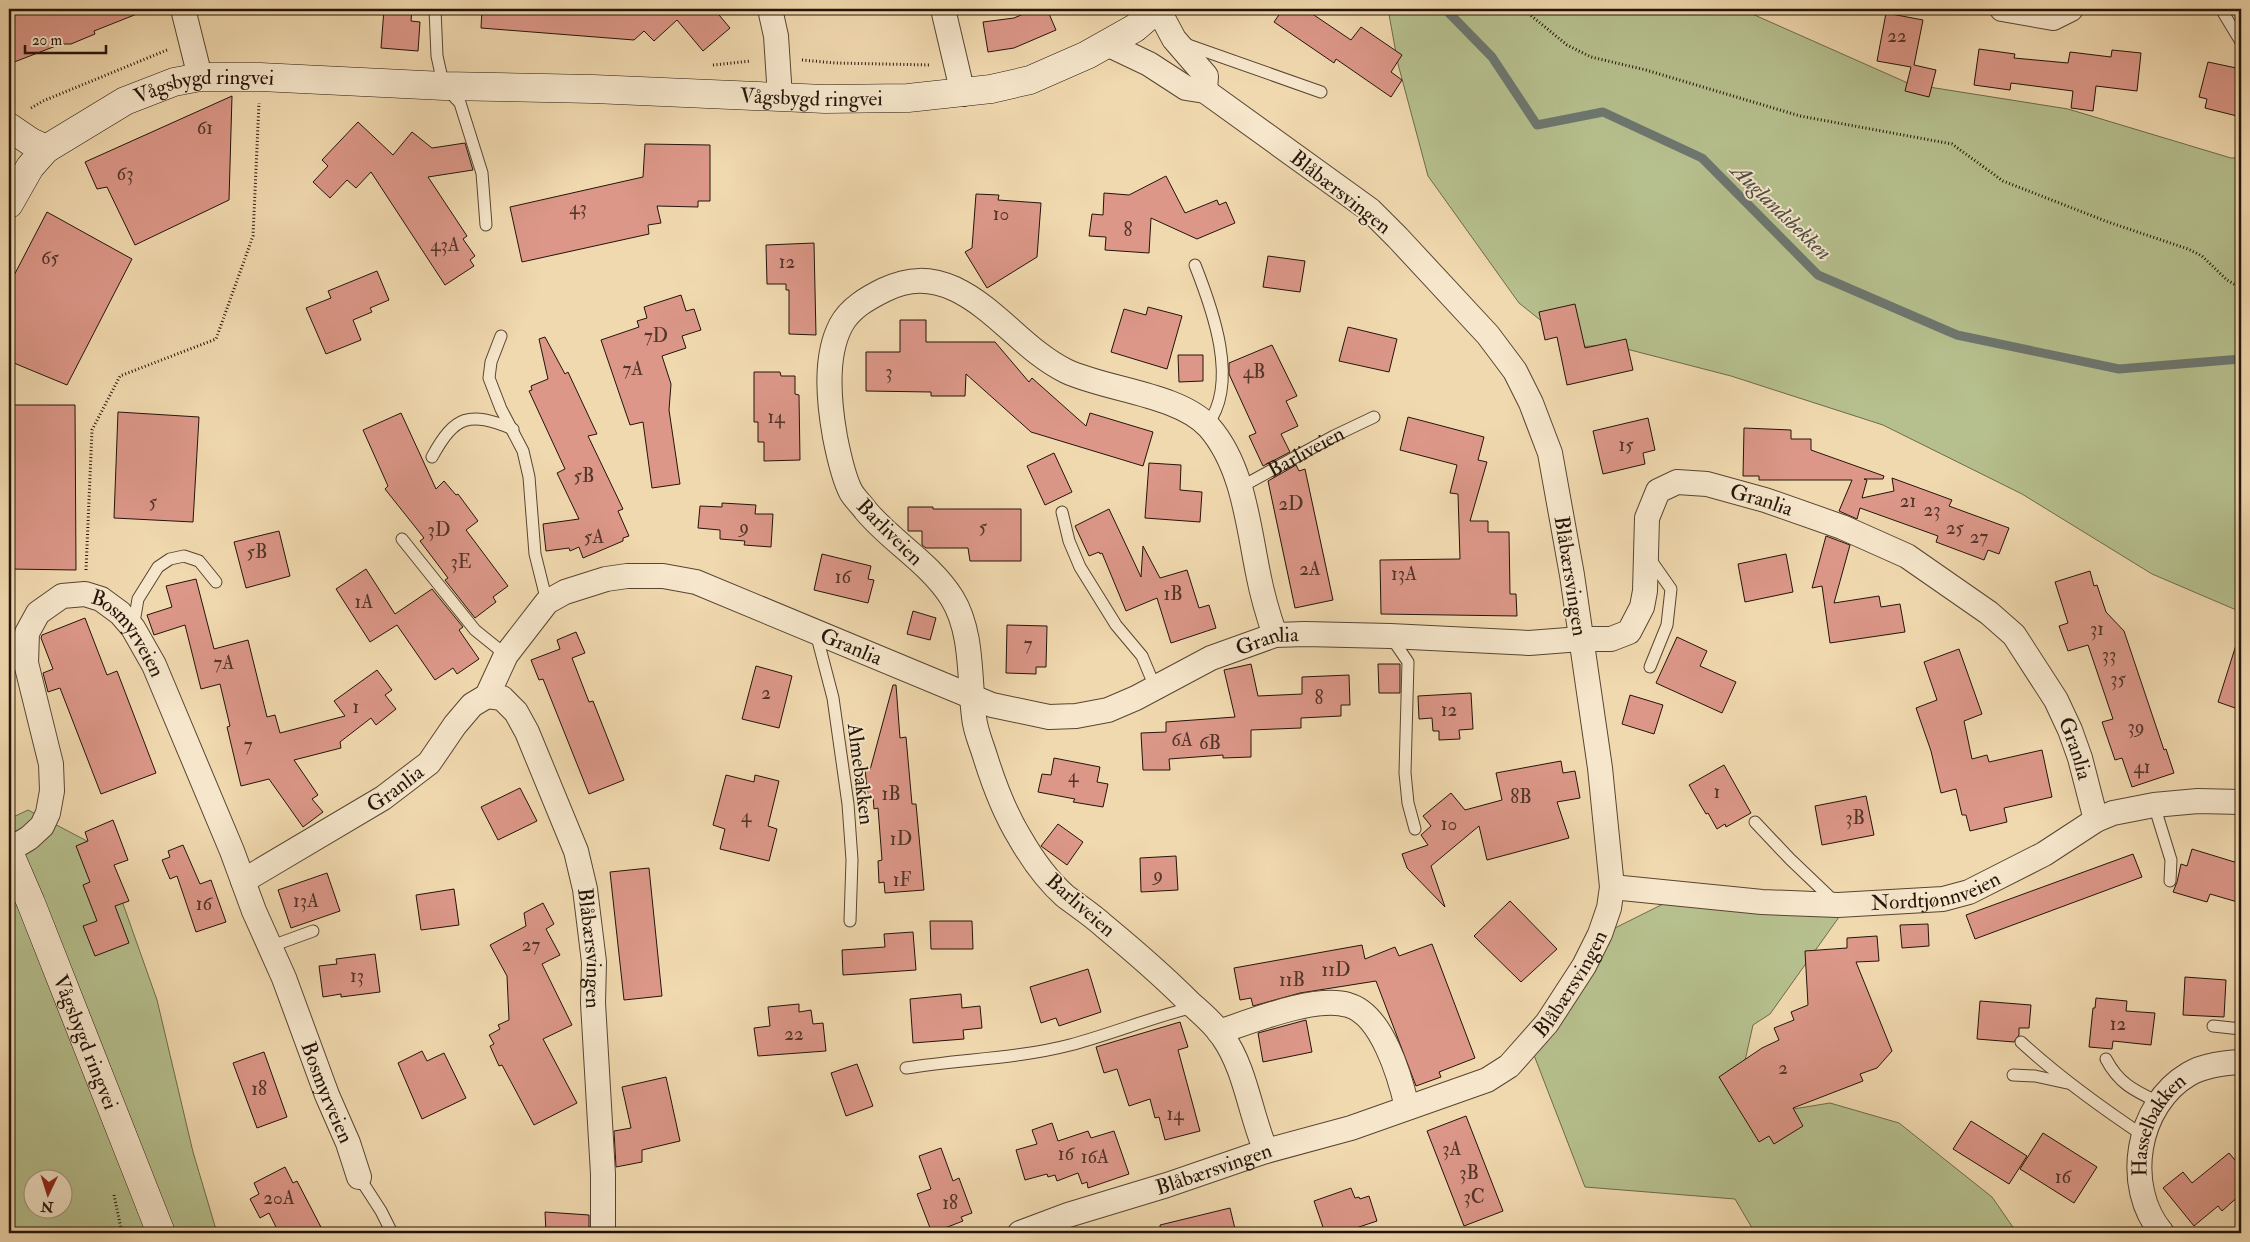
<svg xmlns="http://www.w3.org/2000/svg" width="2250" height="1242" font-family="'IM FELL Double Pica',serif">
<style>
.green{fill:#b6c08e;stroke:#6d6a4c;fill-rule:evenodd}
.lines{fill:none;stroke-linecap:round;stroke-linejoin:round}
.stream{stroke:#6d7770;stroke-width:9}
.building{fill:#dc9788;stroke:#241409}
.lane-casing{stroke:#574532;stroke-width:13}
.street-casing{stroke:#574532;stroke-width:26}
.secondary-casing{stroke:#241409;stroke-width:29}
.path{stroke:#241409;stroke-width:3;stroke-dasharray:1 2.5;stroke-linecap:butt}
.lane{stroke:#f6e6cb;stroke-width:11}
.street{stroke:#f6e6cb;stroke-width:24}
.secondary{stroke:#f6e6cb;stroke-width:28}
.labels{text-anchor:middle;stroke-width:4;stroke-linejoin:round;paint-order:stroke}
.number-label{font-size:19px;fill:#523529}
.street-label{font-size:21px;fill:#241409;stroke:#f6e6cb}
.water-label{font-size:22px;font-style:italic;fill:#4e4e45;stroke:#f6e6cb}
</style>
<rect width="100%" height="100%" fill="#f1d9af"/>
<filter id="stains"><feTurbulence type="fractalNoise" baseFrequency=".004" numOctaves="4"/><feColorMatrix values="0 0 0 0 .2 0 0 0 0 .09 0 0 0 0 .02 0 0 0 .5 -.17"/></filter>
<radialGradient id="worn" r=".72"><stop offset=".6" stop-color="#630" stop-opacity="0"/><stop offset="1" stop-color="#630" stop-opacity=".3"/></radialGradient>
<path class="green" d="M1388 9H1741L1910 84 2068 109 2231 158H2241V612L2152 574 2022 494 1883 425 1731 376 1611 345 1574 347 1519 303 1428 176 1398 64Z
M28 810 104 850 157 1000 193 1152 217 1233H9V998L12 986 9 983V819ZM32 1180H62V1210H32Z
M1695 888 1854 896 1770 1014 1753 1025 1742 1074 1793 1109 1830 1103 1899 1123 1992 1197 2017 1233H1755L1735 1199 1585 1187 1532 1050 1599 936Z"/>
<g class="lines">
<path class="stream" d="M1445 9 1492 57 1537 125 1603 112 1702 158 1818 275 1957 335 2119 369 2241 359"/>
</g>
<path class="building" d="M9 9H146L147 10 94 31 95 34 71 44H61L9 64Z
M384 9H412L411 21 420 22 418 51 381 48Z
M482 9H714L730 28 703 51 677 20 654 41 644 31 634 40 481 28Z
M1035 9H1047L1056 30 1014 48 988 52 983 22 1014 18Z
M1283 9H1305L1351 40 1361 27 1402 55 1391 72 1402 80 1391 97 1336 59 1334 63 1274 22Z
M1886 13 1923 20 1914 65 1936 70 1929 97 1905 91 1911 67 1877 61Z
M1979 49 2015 54 2014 58 2068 63 2070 52 2111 57 2112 50 2141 53 2137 91 2096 86 2093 111 2071 108 2073 91 2011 83 2010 90 1974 85Z
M2208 62 2241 69 2236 88 2241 89V117L2205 108 2207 99 2199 97Z
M232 96 229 200 135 245 107 187 97 189 85 162Z
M358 122 393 155 412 132 432 148 465 143 473 170 428 177 467 236 463 239 475 256 470 260 474 266 445 285 371 172 356 188 347 180 330 198 313 182 328 166 322 160Z
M645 144 710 145V201H698V207L657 206 661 223 648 225 649 234 522 262 510 207 643 177Z
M1166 176 1185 213 1217 200 1219 205 1226 202 1235 223 1197 239 1151 218 1149 253 1105 250 1106 237 1089 236 1092 214 1103 215 1104 193 1129 195Z
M976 194 999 195 998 200 1041 203 1037 257 987 288 965 252 972 248Z
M47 212 132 259 67 385 9 361V285Z
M814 243 816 335 789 334V290H786V284H767L766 245Z
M1268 256 1305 261 1300 292 1263 287Z
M377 271 389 300 370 308 372 312 353 320 361 340 326 354 306 308 331 298 328 291Z
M681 295 686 311 694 309 701 330 682 336 686 348 662 356 671 384 669 410 680 484 652 488 643 422 630 425 601 340 639 327 637 321 647 318 644 307Z
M1575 304 1585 348 1626 339 1633 370 1567 385 1557 337 1545 340 1539 312Z
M1148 307 1182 316 1167 369 1111 352 1124 309 1146 315Z
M900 320H926V342H995L1029 382 1032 378 1086 426 1090 413 1153 432 1143 466 1031 432 966 374 965 396H931V392L866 391V352H900Z
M1348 327 1397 339 1389 372 1339 361Z
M545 337 565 374 568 372 597 434 588 436 623 509 618 511 629 536 623 538V541L583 558 579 547 570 551 569 548 546 551 543 524 579 519 557 473 565 469 529 391 532 390 531 386 548 379 539 339Z
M1272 345 1297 396 1286 401 1298 426 1281 434 1290 452 1263 466 1249 436 1256 433 1229 374V363Z
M1178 355H1203V381L1179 382Z
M754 372H780L781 376H795V394L799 395 800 460 764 461V442H758V422H754Z
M9 405H75L76 570 9 569Z
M118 412 199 417 193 522 114 518Z
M401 413 436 489 444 481 456 495 458 494 478 521 466 530 508 586 493 597 496 602 475 618 445 580 448 578 420 541 424 538 385 489 388 486 363 430Z
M1408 417 1484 437 1478 460 1487 462 1470 521H1488V532H1509L1510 594H1516L1517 616 1381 614 1380 560 1460 559 1458 494 1450 493 1457 465 1400 450Z
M1648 418 1655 450 1643 453 1645 464 1603 474 1593 431Z
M1744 428 1791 430V439H1811V450L1884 476 1883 479H1864L1867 480 1862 498 1894 491 1892 478 1952 500 1949 506 2009 528 1999 554 1988 550 1984 560 1936 542 1938 536 1860 508 1857 519 1839 511 1852 480H1759V476H1743Z
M1054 453 1072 492 1045 505 1027 466Z
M1149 463 1181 465 1180 490 1202 492 1200 522 1145 518Z
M1296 465 1299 471 1305 469 1333 600 1295 608 1268 481Z
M722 503 756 505 755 514H773L771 547 744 545 745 541 720 539V530L698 528 700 506 722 507Z
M908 507H933V509H1021V561H970L968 548H926L922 545V531H908Z
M1109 509 1141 577 1143 546 1160 578 1187 570 1199 608 1209 605 1216 628 1171 643 1157 598 1126 611 1102 553 1100 554 1099 552 1089 556 1075 526Z
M279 531 290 576 246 588 234 542Z
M1826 536 1850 545 1834 603 1879 596 1881 607 1900 604 1905 632 1830 643 1822 586 1812 588Z
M822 554 871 566 868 579 874 580 868 603 814 590Z
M1786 554 1793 592 1745 602 1738 564Z
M366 569 395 614 432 589 463 627 459 630 479 659 457 674 453 668 435 680 397 625 370 642 336 589Z
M2090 571 2094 586 2097 585 2106 612 2124 631 2164 750 2166 749 2174 773 2132 787 2122 758 2115 760 2102 722 2113 719 2088 645 2068 651 2059 626 2068 623 2055 582Z
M196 579 214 649 248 640 267 717 275 715 280 733 345 716 334 701 377 670 392 690 385 695 396 709 376 725 371 718 340 742 341 748 294 760 318 795 312 799 323 812 303 827 269 779 241 786 227 727 230 726 220 684 201 689 185 625 154 635 147 615 172 607 166 586Z
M913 611 936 618 930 640 907 634Z
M85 618 107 675 117 671 156 773 101 794 60 688 48 692 43 673 53 669 41 638 42 635Z
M1007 625 1047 626 1046 667H1036V674L1006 673Z
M576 632 585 653 572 658 589 702 593 701 624 780 589 794 543 679 539 680 531 660 560 649 557 640Z
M1677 637 1707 651 1700 666 1736 682 1722 713 1656 683Z
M2236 645H2241V710L2218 702Z
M1959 649 1982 714 1964 721 1972 759 1987 755 1989 762 2042 750 2052 797 2004 808 2007 822 1970 831 1966 815H1962L1956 789 1941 793 1931 751 1916 708 1937 700 1924 662Z
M1251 664 1258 696 1302 694V677L1349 675 1350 705H1341V716L1301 718V728L1251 730V757L1223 758V755L1169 759 1170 770H1143L1141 733 1166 732V722L1235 717 1224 670Z
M1378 664H1400V693H1379Z
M756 666 792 676 779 728 742 719Z
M893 685H896L900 738 906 737 912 804H916L924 890 885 893 884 882 879 883 878 861 882 860 878 808 874 809 873 796 868 797 865 769 870 770Z
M1471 693 1473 729 1459 730 1460 739 1439 740V731H1433L1432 718 1419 719 1418 696Z
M1630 695 1663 705 1654 734 1622 724Z
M1054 758 1100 767 1097 782 1108 784 1103 807 1073 802 1075 799 1038 792 1042 774 1051 775Z
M1561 761 1563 773 1575 771 1580 798 1557 802 1569 838 1487 860 1479 826 1431 866 1445 907 1407 868 1402 854 1428 845 1421 835 1431 826 1423 816 1451 793 1465 810 1502 800 1496 773Z
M1724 765 1751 813 1726 827 1725 824 1717 829 1708 813 1706 814 1689 785Z
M726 775 754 782 755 775 779 781 768 826 777 829 769 861 720 849 725 829 713 825Z
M520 788 537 821 498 840 481 807Z
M1866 796 1874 835 1822 845 1815 806Z
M113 820 128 860 114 865 129 901 115 906 129 943 95 956 83 926 97 921 83 885 90 882 76 846 88 841 85 832Z
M1058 824 1083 842 1067 865 1041 846Z
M183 845 200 884 211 880 226 922 196 932 177 876 170 879 162 860 170 857 168 851Z
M2192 849 2241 864V903L2210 894 2207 902 2173 892 2177 882 2181 864 2187 866Z
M2133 854 2142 877 1975 939 1966 915Z
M1176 856 1178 890 1141 892 1140 858Z
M649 868 662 996 624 1000 610 872Z
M327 873 340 911 291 928 278 890Z
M454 889 459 925 421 930 416 895Z
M1510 901 1557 949 1521 982 1474 936Z
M543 903 554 924 546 929 560 955 542 964 572 1025 543 1039 577 1103 534 1125 502 1065 499 1066 490 1046 494 1044 489 1035 500 1029 498 1025 509 1020 507 976 490 945 526 926 524 913Z
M930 921H972L973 949H931Z
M1928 924 1929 946 1902 948 1900 925Z
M913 932 916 970 843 975 842 950 885 947 884 934Z
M1877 936 1879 961 1856 962 1892 1051 1877 1068 1860 1074 1863 1081 1793 1108 1803 1126 1774 1144 1769 1136 1759 1142 1719 1077 1762 1048 1779 1040 1774 1028 1794 1020 1791 1012 1808 1005 1805 951 1847 948V938Z
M1432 944 1475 1058 1439 1072 1441 1077 1416 1086 1376 981 1300 993 1253 1006 1251 998 1240 1000 1234 968 1362 945 1365 959 1395 947 1399 956Z
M375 954 380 992 341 997V994L323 997 319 966 337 964 336 959Z
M1088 969 1101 1012 1059 1026 1056 1018 1041 1023 1030 987Z
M2185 977 2226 980 2224 1017 2183 1015Z
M961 994 962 1008 980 1006 982 1028 963 1030 964 1039 913 1043 910 999Z
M2096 998 2127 1001 2126 1011 2155 1013 2151 1045 2113 1041 2112 1049 2089 1047 2093 1008H2095Z
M1980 1001 2031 1005 2029 1028H2019V1035L2014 1042 1977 1039Z
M799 1004V1012L811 1010 813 1024 823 1023 826 1051 758 1056 754 1028 770 1026 768 1007Z
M1306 1020 1312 1052 1263 1062 1258 1033Z
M1180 1022 1188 1047 1178 1050 1200 1131 1165 1140 1159 1117 1155 1118 1150 1099 1129 1106 1117 1069 1104 1073 1096 1047Z
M422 1051 427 1061 444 1053 466 1098 422 1119 398 1063Z
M264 1052 287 1117 257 1128 233 1063Z
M857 1064 873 1106 846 1116 831 1073Z
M666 1077 680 1141 642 1150V1162L616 1167 614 1131 631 1128 622 1087Z
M1466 1116 1503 1211 1464 1226 1427 1131Z
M1971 1121 2027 1156 2009 1184 1953 1149Z
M1052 1123 1058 1141 1088 1131 1091 1138 1114 1131 1129 1174 1088 1188 1087 1182 1082 1184 1078 1173 1057 1181 1055 1175 1048 1177 1047 1174 1025 1180 1016 1150 1037 1144 1032 1130Z
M2043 1133 2097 1167 2074 1203 2020 1169Z
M941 1148 953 1181 959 1178 972 1213 961 1217 963 1221 932 1233 917 1194 931 1189 919 1156Z
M2229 1153 2241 1167V1194L2222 1211 2218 1206 2194 1226 2163 1188 2183 1172 2192 1183Z
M285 1167 293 1183 297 1181 324 1233H279L269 1213 260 1218 250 1199 259 1194 254 1183Z
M1351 1188 1355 1198 1359 1197 1360 1199 1369 1196 1377 1221 1341 1233H1325L1314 1201Z
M1230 1208 1236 1233H1161L1160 1225Z
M545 1212 589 1215V1233H546Z"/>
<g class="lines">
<g class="lane-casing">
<g id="lane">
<path d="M435 9 437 56 441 74 444 86 460 103 482 173 486 225"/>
<path d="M2221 9 2241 42"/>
<path d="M1185 44 1321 92"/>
<path d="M1195 265C1212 308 1240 383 1207 425"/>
<path d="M501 336 491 362 489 378 501 409 523 451 529 477 535 554 547 602"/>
<path d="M432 457C455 415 469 411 513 429"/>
<path id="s1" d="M1239 488 1334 436 1374 417"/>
<path d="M1062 512 1069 541 1080 567 1116 625 1142 656 1155 687"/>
<path d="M402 539 475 630 506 655"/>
<path d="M1650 559 1671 589 1667 625 1650 667"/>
<path d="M133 628 138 599 158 567 170 559 184 556 199 561 216 582"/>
<path d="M816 633 833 698 848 804 852 860 850 921"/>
<path d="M1391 637 1408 662 1405 773 1408 803 1415 829"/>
<path d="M2154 805 2171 860 2170 881"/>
<path d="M1755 822 1790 859 1835 902"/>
<path d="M269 947 313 931"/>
<path d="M2213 1026 2241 1029"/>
<path d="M2021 1042C2059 1077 2102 1108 2144 1136"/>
<path d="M2106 1059C2119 1084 2135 1091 2160 1103"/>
<path d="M906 1068C960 1059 1016 1059 1070 1045 1112 1034 1152 1017 1194 1007"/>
<path d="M2013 1075 2035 1076 2067 1083"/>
<path d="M359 1177 381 1211 392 1233"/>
</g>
</g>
<g class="street-casing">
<g id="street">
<path d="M183 9 200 77"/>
<path d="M770 9 776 36 780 97"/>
<path d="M943 9 963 94"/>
<path d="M1158 9 1174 39 1206 76 1205 91"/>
<path d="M2002 9 2053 18 2071 9"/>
<path id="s2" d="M487 696 502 698 516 712 527 732 576 851 585 889 594 962 593 1003 603 1174V1233"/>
<path id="s3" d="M9 850 29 838 42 826 48 813 52 791 51 764 26 663 27 633 38 613 62 596 85 594 101 599 120 613 133 628 154 665 232 851 254 911 284 978 327 1095 348 1143 359 1177"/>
<path id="s4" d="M243 881 383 798 429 763 455 725 472 705 487 696 506 655 547 602 565 592 606 579 627 576H663L696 582 992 705 1049 717 1076 716 1108 710 1136 698 1211 658 1275 635 1305 634 1390 636 1529 643 1581 639H1611L1629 632 1642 607 1645 591 1647 518 1658 491 1677 482 1707 484 1765 500 1842 527 1907 556 1989 613 2014 635 2056 700 2070 730 2080 758 2096 820"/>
<path id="s5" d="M1612 887 1762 902 1838 905 1943 899 1969 892 2044 854 2096 820 2113 813 2154 805 2198 801 2241 802"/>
<path d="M1219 1032C1252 1021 1316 995 1348 1005 1382 1014 1400 1077 1407 1107"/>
<path d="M1266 1151C1250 1114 1246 1070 1223 1037 1214 1023 1201 1013 1189 1002 1162 975 1133 950 1104 926 1092 915 1078 906 1065 896 1047 880 1032 859 1020 838 1004 812 994 785 985 756 981 743 975 730 974 717 969 678 973 632 952 598 930 563 892 542 866 511 862 505 855 499 851 492 844 479 838 452 835 437 829 403 824 357 841 325 850 308 868 298 884 290 909 278 930 278 955 289 997 309 1025 351 1066 371 1106 390 1179 394 1209 427 1243 466 1248 524 1258 573 1262 594 1268 615 1275 635"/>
<path id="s6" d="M1020 1233 1068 1215 1167 1185 1266 1151 1351 1128 1487 1080 1509 1066 1547 1023 1584 966 1600 934 1609 908 1612 887 1600 768 1572 575 1550 453 1531 403 1515 371 1488 335 1398 238 1370 210 1205 91 1186 88 1149 64 1107 44"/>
<path id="s7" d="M2162 1233C2123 1187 2136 1105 2189 1074 2204 1065 2224 1063 2241 1062"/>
</g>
</g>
<g class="secondary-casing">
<g id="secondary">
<path d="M9 127 31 142 46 149"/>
<path id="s8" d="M9 204 30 167 46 149 125 101 174 82 200 77H260L444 86 593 89 825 99 908 98 991 89 1030 80 1087 55 1135 28 1157 9"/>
<path id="s9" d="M9 852 31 903 161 1233"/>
</g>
</g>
<path class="path" d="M1523 9 1567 45 1591 57 1646 70 1800 116 1952 144 2003 181 2108 222 2188 249 2202 256 2227 280 2241 288
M802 60 835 63 931 65
M713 65 751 61
M31 108 43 101 167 50
M86 570 92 430 120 376 216 339 253 236 259 103
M114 1195 122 1233"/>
<use href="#lane" class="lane"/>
<use href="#street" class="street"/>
<use href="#secondary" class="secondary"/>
</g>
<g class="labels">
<g class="number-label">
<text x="1897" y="42">22</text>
<text x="205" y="134">61</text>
<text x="125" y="180">63</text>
<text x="578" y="214">43</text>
<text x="1001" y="220">10</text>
<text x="1128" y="236">8</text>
<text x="445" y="251">43A</text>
<text x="50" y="264">65</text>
<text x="787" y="268">12</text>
<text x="656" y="342">7D</text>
<text x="633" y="375">7A</text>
<text x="889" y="378">3</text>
<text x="1254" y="378">4B</text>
<text x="776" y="423">14</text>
<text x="1626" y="451">15</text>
<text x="584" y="482">5B</text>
<text x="1908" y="507">21</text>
<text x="153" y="508">5</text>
<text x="1291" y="510">2D</text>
<text x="1932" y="516">23</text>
<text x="744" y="533">9</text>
<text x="983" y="533">5</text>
<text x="1955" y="534">25</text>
<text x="439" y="536">3D</text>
<text x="594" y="543">5A</text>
<text x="1979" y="543">27</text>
<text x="257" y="558">5B</text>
<text x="461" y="568">3E</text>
<text x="1310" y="575">2A</text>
<text x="1404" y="580">13A</text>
<text x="843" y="583">16</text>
<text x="1173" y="600">1B</text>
<text x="364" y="608">1A</text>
<text x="2097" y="635">31</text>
<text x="1028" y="650">7</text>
<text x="2109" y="661">33</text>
<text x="224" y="669">7A</text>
<text x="2118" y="685">35</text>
<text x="766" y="699">2</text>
<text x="1319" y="704">8</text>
<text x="356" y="713">1</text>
<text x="1449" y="716">12</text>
<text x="2136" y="733">39</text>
<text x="1182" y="746">6A</text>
<text x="1210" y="749">6B</text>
<text x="248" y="751">7</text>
<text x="2142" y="773">41</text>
<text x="1073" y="782">4</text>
<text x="1717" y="798">1</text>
<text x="891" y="800">1B</text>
<text x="1521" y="803">8B</text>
<text x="746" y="822">4</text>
<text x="1855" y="824">3B</text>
<text x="1449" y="830">10</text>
<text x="901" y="845">1D</text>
<text x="1158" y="881">9</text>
<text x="902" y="886">1F</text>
<text x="306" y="907">13A</text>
<text x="204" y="910">16</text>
<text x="531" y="951">27</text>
<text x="1336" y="976">11D</text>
<text x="357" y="982">13</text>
<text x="1292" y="986">11B</text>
<text x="2118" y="1030">12</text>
<text x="794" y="1040">22</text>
<text x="1783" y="1074">2</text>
<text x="259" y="1095">18</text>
<text x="1175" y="1120">14</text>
<text x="1452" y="1155">3A</text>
<text x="1066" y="1160">16</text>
<text x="1095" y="1163">16A</text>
<text x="1469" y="1179">3B</text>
<text x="2063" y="1183">16</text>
<text x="1474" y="1203">3C</text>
<text x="279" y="1204">20A</text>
<text x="950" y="1209">18</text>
</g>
<g class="street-label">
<text dy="7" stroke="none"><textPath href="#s8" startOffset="241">Vågsbygd ringvei</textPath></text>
<text dy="7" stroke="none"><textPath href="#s8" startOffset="850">Vågsbygd ringvei</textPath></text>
<text transform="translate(1341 192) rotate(38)" y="7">Blåbærsvingen</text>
<text dy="7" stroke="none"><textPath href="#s1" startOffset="76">Barliveien</textPath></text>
<text dy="7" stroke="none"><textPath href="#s4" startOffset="1809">Granlia</textPath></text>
<text transform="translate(890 532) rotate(45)" y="7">Barliveien</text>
<text transform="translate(1571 576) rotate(81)" y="7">Blåbærsvingen</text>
<text dy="7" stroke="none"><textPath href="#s3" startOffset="375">Bosmyrveien</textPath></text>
<text dy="7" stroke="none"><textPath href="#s4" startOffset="1190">Granlia</textPath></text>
<text dy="7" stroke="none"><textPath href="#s4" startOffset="745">Granlia</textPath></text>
<text dy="7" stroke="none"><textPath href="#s4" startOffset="2228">Granlia</textPath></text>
<text transform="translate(861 774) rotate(83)" y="7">Almebakken</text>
<text dy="7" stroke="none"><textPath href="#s4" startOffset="178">Granlia</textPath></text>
<text dy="7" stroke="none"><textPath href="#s5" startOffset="326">Nordtjønnveien</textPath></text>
<text transform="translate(1081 905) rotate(41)" y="7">Barliveien</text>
<text dy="7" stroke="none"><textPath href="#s2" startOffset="285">Blåbærsvingen</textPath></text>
<text dy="7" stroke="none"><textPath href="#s6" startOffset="621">Blåbærsvingen</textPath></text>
<text dy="7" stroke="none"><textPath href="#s9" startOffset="205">Vågsbygd ringvei</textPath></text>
<text dy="7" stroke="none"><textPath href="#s3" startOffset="878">Bosmyrveien</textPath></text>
<text dy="7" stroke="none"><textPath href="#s7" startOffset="118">Hasselbakken</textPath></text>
<text dy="7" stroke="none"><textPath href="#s6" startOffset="204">Blåbærsvingen</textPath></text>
</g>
<g class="water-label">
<text transform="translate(1782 211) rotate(44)" y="8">Auglandsbekken</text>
</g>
</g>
<rect width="2250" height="1242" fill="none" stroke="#f1d9af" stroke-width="30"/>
<rect x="10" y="10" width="2230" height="1222" fill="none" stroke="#241409" stroke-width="2.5"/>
<rect x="15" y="15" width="2220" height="1212" fill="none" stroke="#241409"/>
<g transform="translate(48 1194) rotate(184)"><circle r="24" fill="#f6e6cb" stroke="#a2927d"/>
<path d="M0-4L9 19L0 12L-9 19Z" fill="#8f2418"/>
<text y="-8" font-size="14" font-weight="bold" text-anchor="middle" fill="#241409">N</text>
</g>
<path d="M25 45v8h81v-8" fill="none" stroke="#241409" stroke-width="2.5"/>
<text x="32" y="45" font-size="15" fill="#241409" stroke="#f6e6cb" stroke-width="4" paint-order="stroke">20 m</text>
<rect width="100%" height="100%" filter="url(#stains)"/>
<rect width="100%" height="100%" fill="url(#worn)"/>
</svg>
